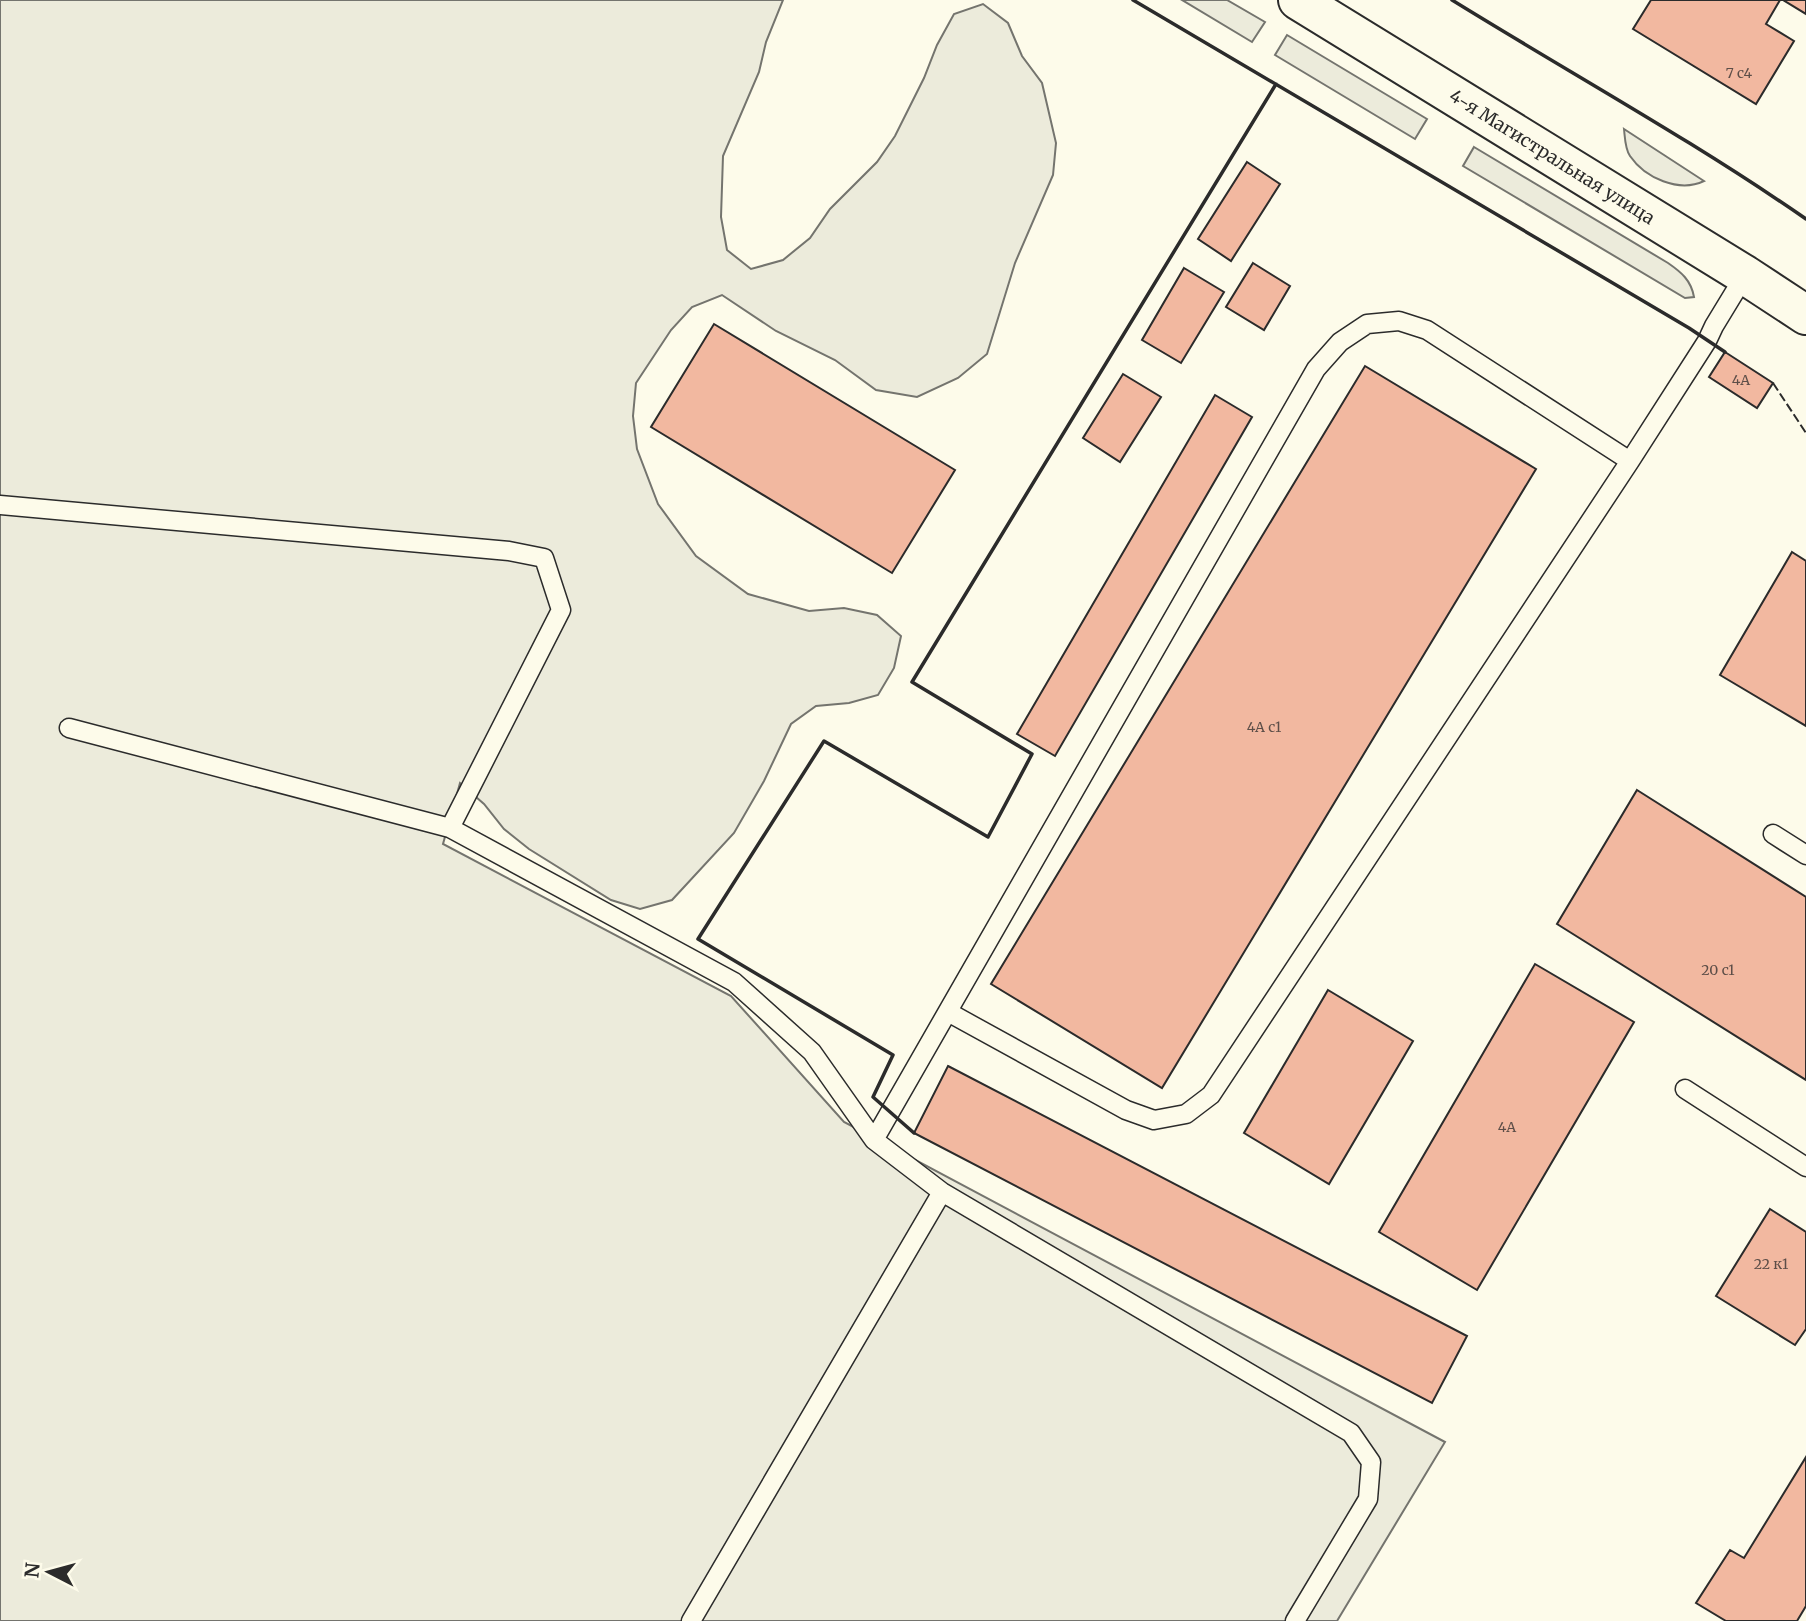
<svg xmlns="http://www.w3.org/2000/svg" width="1806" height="1621" font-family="Merriweather,serif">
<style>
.green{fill:#ecebdb;stroke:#74746e;stroke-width:2}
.building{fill:#f2b8a0;stroke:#2b2b2b;stroke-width:2}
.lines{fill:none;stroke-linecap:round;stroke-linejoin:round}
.lane-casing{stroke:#2b2b2b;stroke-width:21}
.secondary-casing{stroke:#2b2b2b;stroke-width:42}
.lane{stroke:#fdfbea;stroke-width:18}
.secondary{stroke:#fdfbea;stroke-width:38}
.fence{stroke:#2b2b2b;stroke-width:2;stroke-dasharray:9 3.5;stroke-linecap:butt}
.wall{stroke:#2b2b2b;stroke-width:3.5}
.labels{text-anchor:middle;stroke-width:5;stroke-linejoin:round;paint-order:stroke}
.number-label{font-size:14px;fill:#5d4e48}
.street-label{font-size:18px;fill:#2b2b2b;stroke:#fdfbea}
</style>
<rect width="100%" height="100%" fill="#fdfbea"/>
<path class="green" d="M0 0H783L766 42 759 72 723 156 721 217 727 250 751 269 783 260 810 238 830 209 877 162 895 136 924 78 937 45 954 14 983 4 1008 23 1022 56 1042 83 1056 143 1053 175 1015 263 987 354 958 378 917 397 876 390 835 360 776 331 722 295 692 307 671 330 636 383 633 416 637 449 658 504 696 556 748 594 809 611 844 608 877 615 901 636 894 668 878 695 849 703 816 706 791 724 764 781 734 833 672 900 640 909 611 900 529 849 504 829 484 804 460 783 443 844 731 996 844 1122 1445 1442 1337 1621H0Z
M1182 0H1227L1265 22 1252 42Z
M1287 35 1427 119 1415 139 1275 55Z
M1624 129 1704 181C1679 193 1645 178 1630 156 1625 149 1625 138 1624 129Z
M1474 147 1668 263C1681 272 1691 280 1694 297L1685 298 1463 166Z"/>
<path class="building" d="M1651 0H1780L1766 24 1794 41 1756 104 1633 29Z
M1783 0H1806V14Z
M1247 162 1280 184 1231 261 1198 239Z
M1253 263 1290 286 1264 330 1226 307Z
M1184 268 1224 292 1181 363 1142 340Z
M714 324 955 470 892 573 651 427Z
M1725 352 1773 383 1757 408 1709 377Z
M1365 366 1536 469 1162 1088 991 984Z
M1123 374 1161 397 1120 462 1083 438Z
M1215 395 1252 417 1055 756 1017 734Z
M1792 552 1806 561V726L1720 675Z
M1637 790 1806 897V1080L1557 924Z
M1535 964 1634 1022 1477 1290 1379 1232Z
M1328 990 1413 1041 1329 1184 1244 1133Z
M948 1066 1467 1336 1432 1403 914 1133Z
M1770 1209 1806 1232V1329L1795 1345 1716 1296Z
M1806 1457V1606L1797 1621H1726L1696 1603 1730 1550 1744 1558Z"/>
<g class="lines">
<g class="lane-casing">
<path id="lane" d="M0 505 509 551 544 558 561 610 450 828
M69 728 450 828 734 982 812 1052 874 1140 942 1192 1351 1433 1371 1462 1368 1499 1295 1621
M1773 834 1806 855
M948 1012 1126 1110 1154 1120 1186 1114 1211 1095 1630 461 1707 341 1714 326 1745 275
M1685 1089 1806 1167
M874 1140 1316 369 1340 342 1367 324 1399 321 1427 330 1630 461
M691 1621 942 1192"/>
</g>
<g class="secondary-casing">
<path id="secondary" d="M1298 0 1745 275 1806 315"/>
</g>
<use href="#lane" class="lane"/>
<use href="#secondary" class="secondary"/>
<path class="fence" d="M1773 383 1806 433"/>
<path class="wall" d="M1133 0 1689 328 1725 352
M1452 0C1570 73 1692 140 1806 219
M914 1133 873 1097 893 1055 698 939 824 741 988 837 1032 754 912 682 1276 84"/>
</g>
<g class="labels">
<g class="number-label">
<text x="1739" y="78">7 с4</text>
<text x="1741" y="385">4А</text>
<text x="1264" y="732">4А с1</text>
<text x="1718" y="975">20 с1</text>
<text x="1507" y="1132">4А</text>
<text x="1771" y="1269">22 к1</text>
</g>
<g class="street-label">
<text transform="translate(1552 157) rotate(32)" y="6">4-я Магистральная улица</text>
</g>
</g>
<g transform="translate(49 1572) rotate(276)" stroke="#fdfbea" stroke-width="5" paint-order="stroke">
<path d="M0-5L12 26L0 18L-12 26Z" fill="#2b2b2b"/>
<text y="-10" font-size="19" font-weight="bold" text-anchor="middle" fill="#2b2b2b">N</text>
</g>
</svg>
